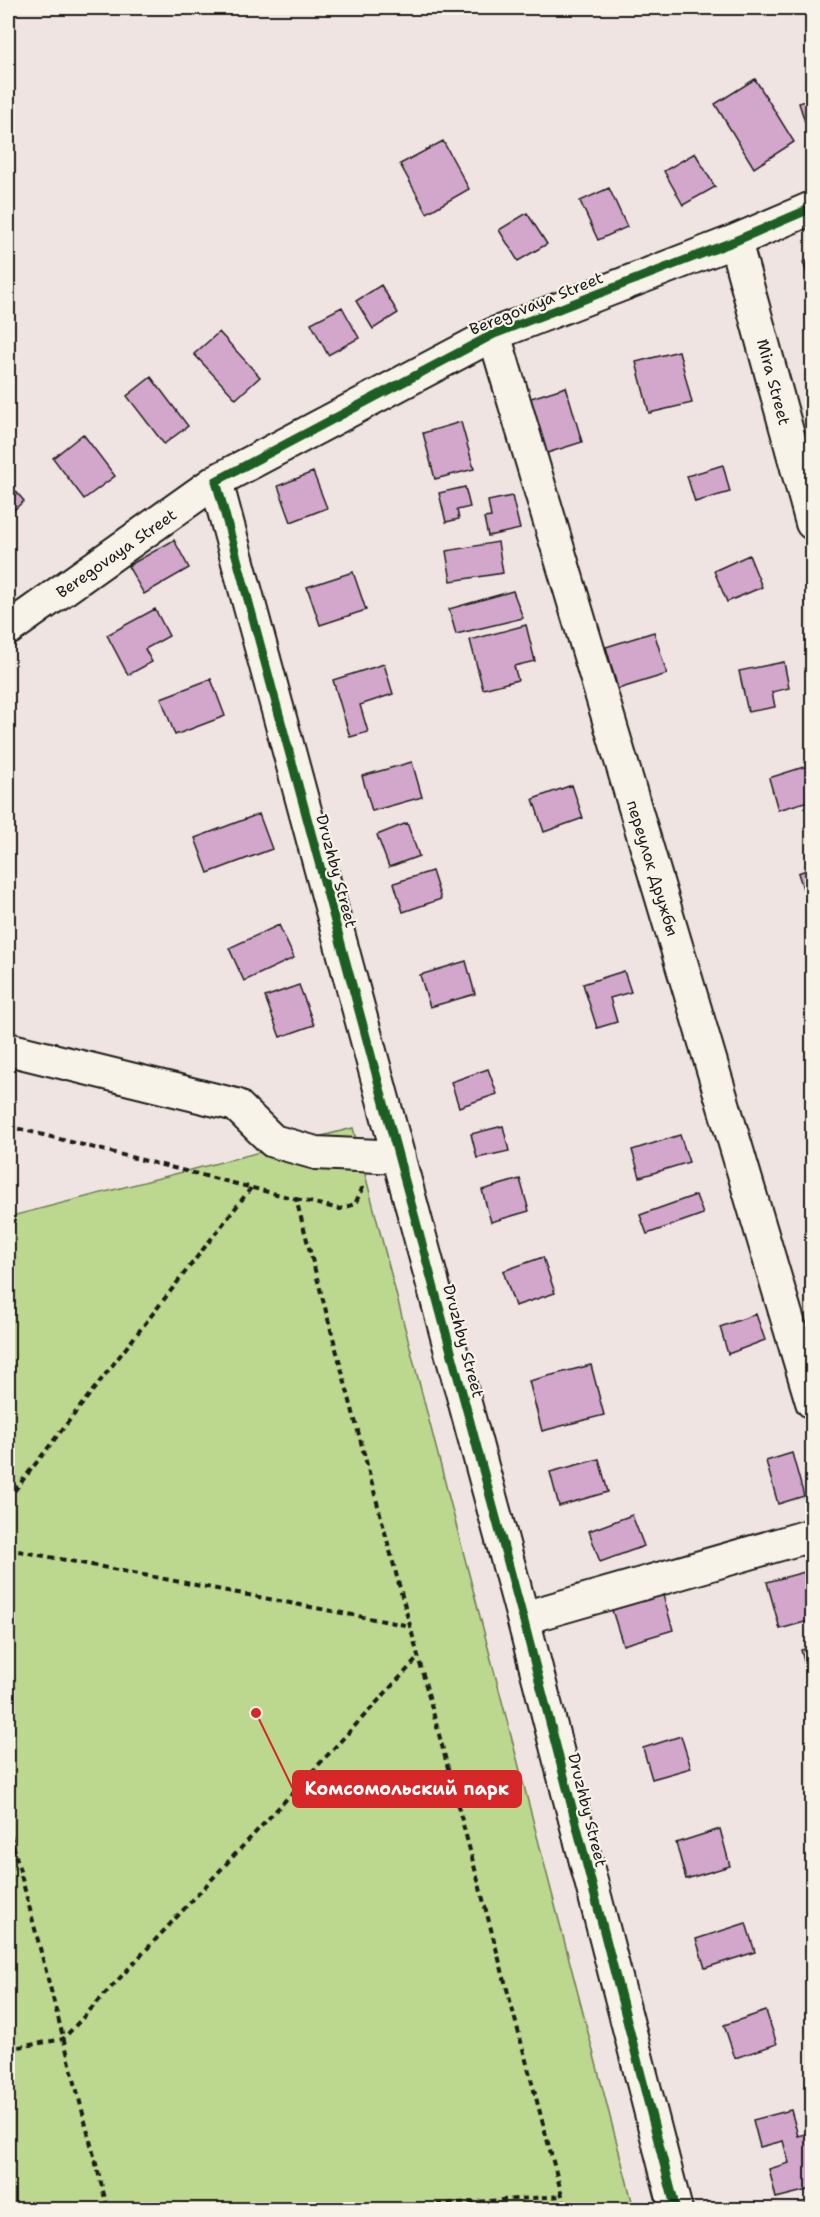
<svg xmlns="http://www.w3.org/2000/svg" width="820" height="2217" font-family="'Shantell Sans',sans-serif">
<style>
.green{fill:#bcd78e;stroke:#6c7a55;stroke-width:1.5}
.building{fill:#d3a7cb;stroke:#1c1c1c;stroke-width:1.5}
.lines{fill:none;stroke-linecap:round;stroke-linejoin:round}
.minor-casing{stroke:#1c1c1c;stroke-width:36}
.path{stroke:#1c1c1c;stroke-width:4;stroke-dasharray:6 4.5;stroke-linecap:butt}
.minor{stroke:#f7f3e8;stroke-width:32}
.cycleway-casing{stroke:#f7f3e8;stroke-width:13}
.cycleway{stroke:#1b5e20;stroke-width:9}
.labels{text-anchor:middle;stroke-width:4.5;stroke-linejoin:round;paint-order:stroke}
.street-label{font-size:16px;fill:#1c1c1c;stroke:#f7f3e8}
.leader{fill:none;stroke:#d62828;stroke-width:2}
.callout-dot{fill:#d62828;stroke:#f7f3e8;stroke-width:2}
.callout{fill:#d62828;stroke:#d62828;stroke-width:2}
.callout-label{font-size:18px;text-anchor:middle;font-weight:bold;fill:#fff}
</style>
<rect width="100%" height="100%" fill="#f0e4e2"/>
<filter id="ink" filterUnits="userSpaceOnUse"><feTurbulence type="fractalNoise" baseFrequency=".0167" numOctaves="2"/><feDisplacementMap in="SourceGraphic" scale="12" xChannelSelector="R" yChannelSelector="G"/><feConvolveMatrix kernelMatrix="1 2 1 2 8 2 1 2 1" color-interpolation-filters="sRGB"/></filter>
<g filter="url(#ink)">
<path class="green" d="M353 1128 634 2209 8 2210V1217Z"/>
<path class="building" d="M755 79 794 142 754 168 715 104Z
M812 99V144L799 103Z
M443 141 469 189 427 213 400 164Z
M695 153 715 187 683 205 664 171Z
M609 188 627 227 598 240 580 201Z
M527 213 547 244 518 261 499 230Z
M812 259V288L803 262Z
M381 285 398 313 373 329 356 301Z
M342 307 359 338 328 355 311 323Z
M219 332 260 377 236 399 194 354Z
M679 351 692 403 649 413 636 362Z
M151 377 188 426 164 444 127 396Z
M566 387 582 442 544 454 528 399Z
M461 422 474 469 435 479 423 433Z
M83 434 115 476 84 499 53 458Z
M723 465 730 492 695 502 687 476Z
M313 472 327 508 291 522 278 486Z
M8 482 24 501 8 515Z
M465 487 470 507 457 510 459 519 446 522 439 493Z
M512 496 520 529 488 536 484 518 491 517 488 501Z
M174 540 189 568 144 594 128 566Z
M498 542 503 573 451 581 446 551Z
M749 555 762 587 727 602 714 571Z
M353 572 366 610 320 625 307 587Z
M513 591 523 618 456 634 449 609Z
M155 609 169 636 145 649 152 662 128 675 107 635Z
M526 625 535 661 514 666 518 680 483 689 470 640Z
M654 632 667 674 618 689 606 647Z
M784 662 789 688 772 692 775 707 748 712 739 671Z
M384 664 393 694 360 705 368 732 350 737 333 680Z
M211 679 225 716 175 735 161 698Z
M412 762 422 797 372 811 362 776Z
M810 765 812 774V800L778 810 769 778Z
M572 785 583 818 544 832 533 799Z
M259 814 272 849 208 873 195 838Z
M407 823 419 856 389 867 377 835Z
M812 868V903L808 904 798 873Z
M432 871 441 899 403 912 394 883Z
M279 925 294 958 244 981 229 948Z
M466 961 475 994 430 1007 420 975Z
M624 971 631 992 610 998 617 1022 597 1028 583 984Z
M299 985 314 1025 280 1037 265 997Z
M488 1069 497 1094 459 1107 451 1082Z
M503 1126 509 1151 477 1158 471 1134Z
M680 1135 689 1162 640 1177 632 1150Z
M520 1179 529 1211 491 1222 482 1190Z
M696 1195 703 1214 647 1234 640 1215Z
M543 1257 555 1293 515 1306 503 1271Z
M756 1314 765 1340 728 1354 720 1327Z
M591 1365 604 1415 542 1431 529 1381Z
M792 1453 804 1496 778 1504 766 1461Z
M599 1459 608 1492 559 1506 550 1472Z
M632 1515 644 1546 600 1562 589 1531Z
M812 1570V1620L780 1629 767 1582Z
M663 1595 673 1630 623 1645 612 1610Z
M812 1647V1667L806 1669 801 1650Z
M681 1736 691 1768 652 1779 643 1748Z
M720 1829 730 1866 686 1879 676 1843Z
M746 1923 755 1952 705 1968 696 1939Z
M766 2011 777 2044 735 2058 724 2025Z
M791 2110 798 2136 812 2132V2189L776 2198 769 2169 789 2163 783 2141 760 2147 753 2120Z
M812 2203V2210H780Z"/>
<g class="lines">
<g class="minor-casing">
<path id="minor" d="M735 241 812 523
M494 334 812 1402
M216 481 523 1618 676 2210
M8 629 216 481 494 334 735 241 812 208
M8 1049 236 1105 273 1141 316 1153 399 1157
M523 1618 812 1535"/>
</g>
<path class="path" d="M8 1126 296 1199 566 2210
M296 1199 340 1209 355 1204 362 1189 361 1186
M8 1499 251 1188
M8 1549 410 1626
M8 1825 108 2210
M8 2049 63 2039 418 1658
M385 2210 400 2207 562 2196"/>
<use href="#minor" class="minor"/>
<g class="cycleway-casing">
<path id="cycleway" d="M676 2210 523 1618 216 481 494 334 735 241 812 208"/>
</g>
<use href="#cycleway" class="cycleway"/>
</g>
</g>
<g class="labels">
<g class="street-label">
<text transform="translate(536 303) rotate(-22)" y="6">Beregovaya Street</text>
<text transform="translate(774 382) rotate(75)" y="6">Mira Street</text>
<text transform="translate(116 553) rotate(-35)" y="6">Beregovaya Street</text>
<text transform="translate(653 868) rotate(73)" y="6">переулок Дружбы</text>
<text transform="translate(337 871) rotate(75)" y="6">Druzhby Street</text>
<text transform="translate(464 1341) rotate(75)" y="6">Druzhby Street</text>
<text transform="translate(588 1810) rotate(76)" y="6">Druzhby Street</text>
</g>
</g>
<path class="leader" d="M256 1713L293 1789"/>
<circle class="callout-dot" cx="256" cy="1713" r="6"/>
<rect class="callout" x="293" y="1771" width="228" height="36" rx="6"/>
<g class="callout-label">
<text x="407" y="1795">Комсомольский парк</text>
</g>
<rect width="820" height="2217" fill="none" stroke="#f7f3e8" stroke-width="30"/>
<rect x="15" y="15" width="790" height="2187" fill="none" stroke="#1c1c1c" stroke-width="2" filter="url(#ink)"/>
</svg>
